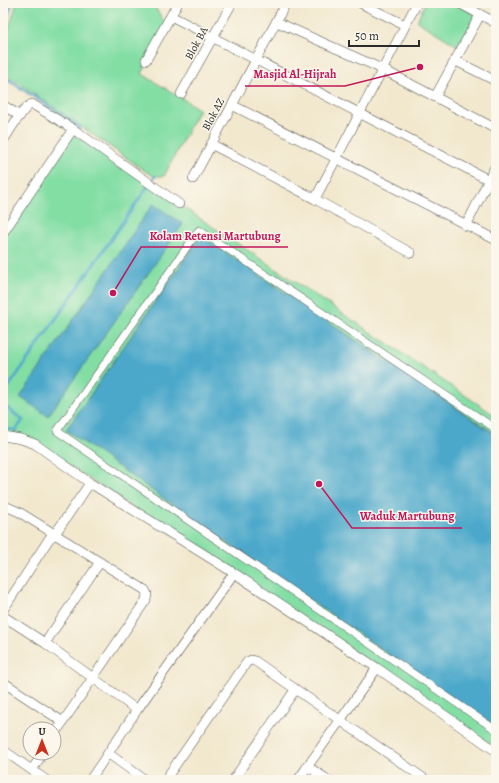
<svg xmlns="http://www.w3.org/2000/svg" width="499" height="783" font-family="Alegreya,serif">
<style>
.green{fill:#83dea4;stroke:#578468}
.water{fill:#4ca8ca;stroke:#3c6a7a}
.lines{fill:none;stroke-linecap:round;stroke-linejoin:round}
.stream{stroke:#4ca8ca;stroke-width:3}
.pedestrian-casing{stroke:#494743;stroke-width:8}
.minor-casing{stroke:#494743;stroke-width:10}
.pedestrian{stroke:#fff;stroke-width:7}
.minor{stroke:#fff;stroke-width:9}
.labels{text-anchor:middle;stroke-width:3;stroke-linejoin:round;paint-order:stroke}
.street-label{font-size:11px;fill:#2b2b2b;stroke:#fbf7ec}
.leader{fill:none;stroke:#c2185b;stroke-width:1.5}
.callout-dot{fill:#c2185b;stroke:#fbf7ec;stroke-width:1.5}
.callout-label{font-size:12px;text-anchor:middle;font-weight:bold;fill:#c2185b;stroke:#fbf7ec;stroke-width:3;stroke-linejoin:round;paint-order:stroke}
</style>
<rect width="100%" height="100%" fill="#fbf7ec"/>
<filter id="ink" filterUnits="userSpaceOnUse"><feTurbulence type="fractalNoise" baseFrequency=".025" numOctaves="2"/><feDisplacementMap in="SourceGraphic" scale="8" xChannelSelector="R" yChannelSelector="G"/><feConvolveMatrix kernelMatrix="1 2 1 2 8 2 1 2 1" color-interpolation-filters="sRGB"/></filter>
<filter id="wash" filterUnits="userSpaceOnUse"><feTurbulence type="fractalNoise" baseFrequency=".012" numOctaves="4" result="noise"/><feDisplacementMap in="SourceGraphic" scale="16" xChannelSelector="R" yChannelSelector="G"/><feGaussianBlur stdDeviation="0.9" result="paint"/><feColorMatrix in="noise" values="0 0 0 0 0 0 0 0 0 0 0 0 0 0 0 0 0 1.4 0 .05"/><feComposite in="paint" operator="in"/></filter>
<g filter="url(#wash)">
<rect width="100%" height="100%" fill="#f2e8ce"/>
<path class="green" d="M17 3H152L166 24 142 74 199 109 164 176H155L148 173 3 72V45Z
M425 3H454L478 16 461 48 417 21Z
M72 133 496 416V434L201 236 66 430 496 728V748L47 451 3 433V231Z"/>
<path class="water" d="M153 204 183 224 48 416 20 397Z
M201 236 496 435V728L246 556 66 430Z"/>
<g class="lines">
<path class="stream" d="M3 31 12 3
M3 76 80 127 77 131
M3 395 155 176
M3 405 23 420 16 430 3 429"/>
</g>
</g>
<g filter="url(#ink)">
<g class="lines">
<g class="pedestrian-casing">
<path id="pedestrian" d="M496 429 199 230 57 431 496 730"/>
</g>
<g class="minor-casing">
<path id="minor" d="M360 3 405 25
M459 3 496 23
M171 16 489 180
M277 22 382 69 496 129
M146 60 178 3
M456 61 496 81
M181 94 232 3
M435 97 480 15
M3 105 20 116
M232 105 496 240
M3 141C9 132 23 107 32 104L73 129 179 204
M211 144 315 199 411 253
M193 179 286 3
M315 199 336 159 417 3
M466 226 496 165
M3 233 73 129
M3 436 21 439 35 444 90 483 234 573 377 668 496 751
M3 505 19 512 145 590 147 594 146 600 54 735
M3 610 49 539 55 534 90 483
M3 616 45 643 137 710
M45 643 100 562
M3 682 63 722
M3 750 46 780
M109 754 145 780
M307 766 328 780
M32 770 43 753
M90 780 137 710 234 573
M165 780 247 662 251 660 255 661 426 780
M233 780 295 690
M298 780 377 668"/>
</g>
<use href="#pedestrian" class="pedestrian"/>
<use href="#minor" class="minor"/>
</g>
</g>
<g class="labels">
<g class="street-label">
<text transform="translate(196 43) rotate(-61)" y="4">Blok BA</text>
<text transform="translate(213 114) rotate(-62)" y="4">Blok AZ</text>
</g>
</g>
<path class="leader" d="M420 67L345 86H245M113 293L141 247H288M319 484L352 528H462"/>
<g class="callout-dot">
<circle cx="420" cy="67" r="4"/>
<circle cx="113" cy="293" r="4"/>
<circle cx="319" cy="484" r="4"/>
</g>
<g class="callout-label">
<text x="295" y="78">Masjid Al-Hijrah</text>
<text x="215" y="240">Kolam Retensi Martubung</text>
<text x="407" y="520">Waduk Martubung</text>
</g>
<rect width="499" height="783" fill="none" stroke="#fbf7ec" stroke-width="16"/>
<g transform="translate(42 741)"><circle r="19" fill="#fbf7ec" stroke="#a8a59f"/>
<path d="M0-3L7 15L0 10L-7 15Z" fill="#c8321e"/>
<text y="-6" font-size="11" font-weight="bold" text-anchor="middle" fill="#2b2b2b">U</text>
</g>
<path d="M349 40v6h70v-6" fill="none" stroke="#2b2b2b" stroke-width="2"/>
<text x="355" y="40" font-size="12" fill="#2b2b2b" stroke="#fbf7ec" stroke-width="3" paint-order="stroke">50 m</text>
</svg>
